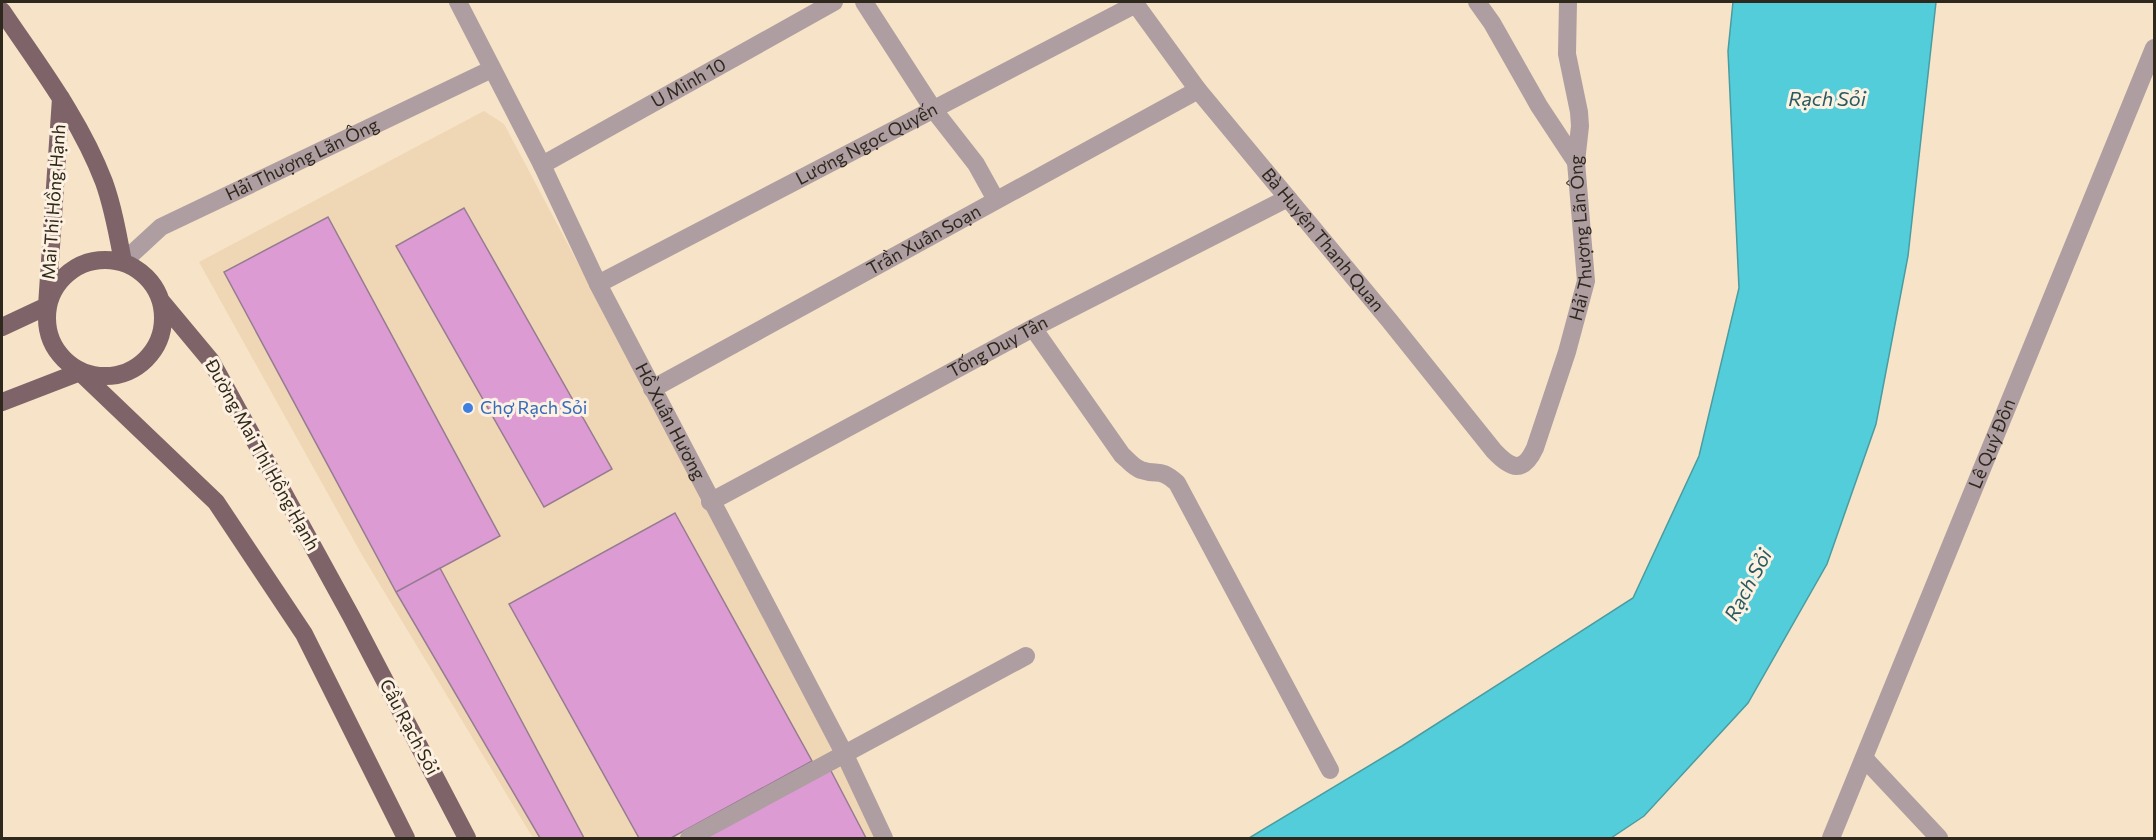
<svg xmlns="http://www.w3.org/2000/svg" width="2156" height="840" font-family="Commissioner,sans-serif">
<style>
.built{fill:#efd6b5}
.water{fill:#54cdda;stroke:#499ca1;stroke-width:1.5}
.building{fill:#dd9bd4;stroke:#957c90;stroke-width:1.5}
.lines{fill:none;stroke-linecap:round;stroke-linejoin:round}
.lane{stroke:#ae9ea1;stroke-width:18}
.street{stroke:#ae9ea1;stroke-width:18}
.primary{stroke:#7e6368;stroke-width:18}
.shop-dot{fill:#3f7fe0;stroke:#fdf1e1;stroke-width:2}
.labels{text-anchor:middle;stroke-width:6;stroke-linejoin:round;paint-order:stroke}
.street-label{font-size:18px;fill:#2f281d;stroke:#fdf1e1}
.shop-label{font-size:18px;fill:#366cbe;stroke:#fdf1e1;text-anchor:start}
.water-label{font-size:20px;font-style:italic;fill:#285b61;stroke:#fdf1e1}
</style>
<rect width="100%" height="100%" fill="#f7e3c7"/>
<path class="built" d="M484 111 504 124 883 838H533L362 555 199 262Z"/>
<path class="water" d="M1733 2H1936L1908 256 1876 424 1827 564 1748 703 1644 816 1611 838H1249L1402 746 1633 598 1699 456 1739 288 1728 51Z"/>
<path class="building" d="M464 208 612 469 544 507 396 246Z
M328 217 500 536 396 592 224 272Z
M675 513 812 761 671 838H639L509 604Z
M440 568 584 838H540L396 592Z
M830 769 866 838H695Z"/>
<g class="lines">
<path class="lane" d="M1033 328 1122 455C1128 460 1133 467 1141 470 1159 476 1159 467 1177 483L1330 770
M1864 758 1939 838
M689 838 1026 656"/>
<g class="street">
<path id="s1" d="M458 2 542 165 598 284 845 755 884 838"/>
<path d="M864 2 933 109 976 164 996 200"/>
<path id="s2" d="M1134 2 1198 90 1389 320 1494 451C1511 469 1523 474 1535 448L1567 352 1586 281 1576 162 1580 126 1579 112 1567 54 1568 2"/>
<path d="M1477 2 1492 23 1539 106 1576 162"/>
<path id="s3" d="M542 165 834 2"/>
<path id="s4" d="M123 262 161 227 492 69"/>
<path id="s5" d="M598 284 1136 4"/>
<path id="s6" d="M652 389 1198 90"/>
<path id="s7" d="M710 502 1033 328 1288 198"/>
<path id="s8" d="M1831 838 2154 48"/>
</g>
<path class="primary" d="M2 11C39 66 80 119 104 182 113 207 118 235 123 262
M47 318a58 58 0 1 1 116 0a58 58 0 1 1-116 0Z
M161 301 211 361 351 616 467 838
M2 327 47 306 61 98
M80 372 216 502 304 634 406 838
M2 402 80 372"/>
</g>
<circle class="shop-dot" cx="468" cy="408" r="6"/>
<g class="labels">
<g class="street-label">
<text dy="6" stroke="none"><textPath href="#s3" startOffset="168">U Minh 10</textPath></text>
<text dy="6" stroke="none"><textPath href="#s5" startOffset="303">Lương Ngọc Quyến</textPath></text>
<text dy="6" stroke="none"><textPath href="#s4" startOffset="208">Hải Thượng Lãn Ông</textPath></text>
<text transform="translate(54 202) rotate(-86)" y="6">Mai Thị Hồng Hạnh</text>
<text dy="6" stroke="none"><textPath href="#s2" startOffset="848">Hải Thượng Lãn Ông</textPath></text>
<text dy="6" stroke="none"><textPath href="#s6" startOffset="310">Trần Xuân Soạn</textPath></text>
<text dy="6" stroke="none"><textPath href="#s2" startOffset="304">Bà Huyện Thanh Quan</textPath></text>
<text dy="6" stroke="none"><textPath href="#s7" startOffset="327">Tống Duy Tân</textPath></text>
<text dy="6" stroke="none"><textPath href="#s1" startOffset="470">Hồ Xuân Hương</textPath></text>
<text dy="6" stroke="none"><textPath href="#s8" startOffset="426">Lê Quý Đôn</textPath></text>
<text transform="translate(262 455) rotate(61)" y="6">Đường Mai Thị Hồng Hạnh</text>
<text transform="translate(409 727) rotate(62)" y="6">Cầu Rạch Sỏi</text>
</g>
<g class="shop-label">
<text x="480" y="414">Chợ Rạch Sỏi</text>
</g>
<g class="water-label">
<text x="1827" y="106">Rạch Sỏi</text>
<text transform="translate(1748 585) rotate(-62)" y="7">Rạch Sỏi</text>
</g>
</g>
<rect width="2156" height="840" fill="none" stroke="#2f281d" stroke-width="6"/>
</svg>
